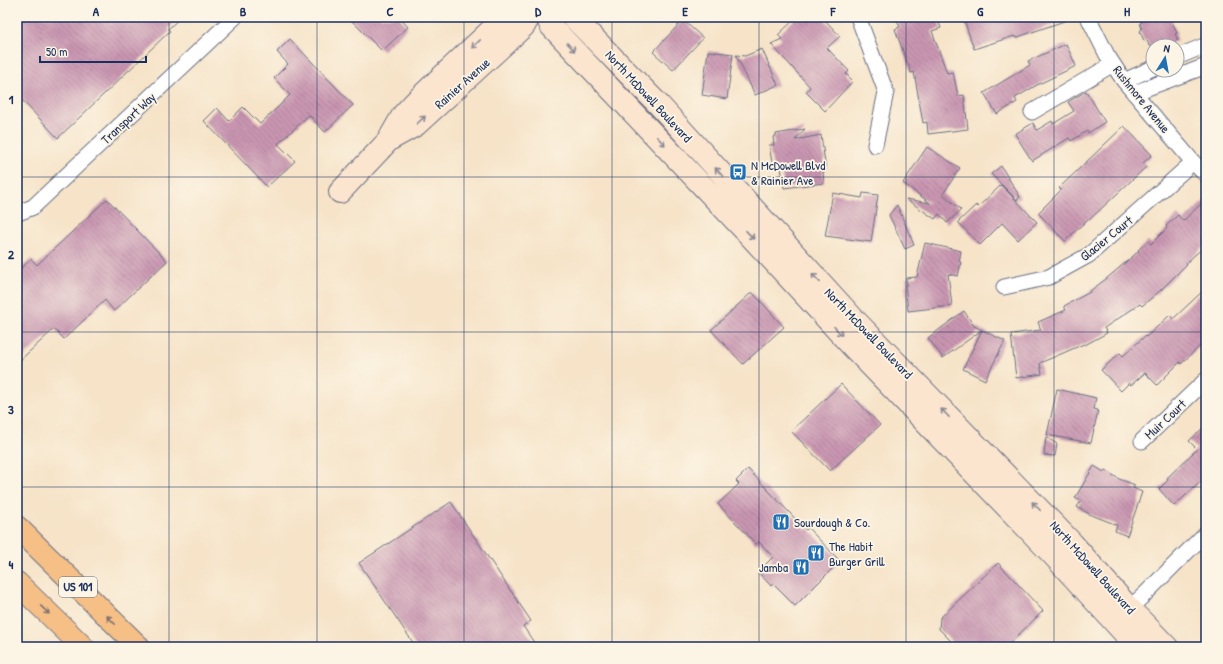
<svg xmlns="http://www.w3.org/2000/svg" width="1223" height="664" font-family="'Patrick Hand',sans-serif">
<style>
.building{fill:url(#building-back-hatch)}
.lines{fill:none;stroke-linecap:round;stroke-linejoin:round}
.street-casing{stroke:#686e83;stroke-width:17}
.secondary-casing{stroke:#686e83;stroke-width:24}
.highway-casing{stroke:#686e83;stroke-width:24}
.street{stroke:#fff;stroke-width:15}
.secondary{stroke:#fbe5cf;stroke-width:22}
.highway{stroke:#f5bf86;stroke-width:22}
.oneway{stroke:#8b8a96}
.oneway2{stroke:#7d7070}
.grid{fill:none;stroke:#1b2f5e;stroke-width:1;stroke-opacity:0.55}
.labels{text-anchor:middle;stroke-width:3.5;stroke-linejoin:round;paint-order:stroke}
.shield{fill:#fcf5e5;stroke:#5e6a86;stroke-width:1}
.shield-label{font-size:12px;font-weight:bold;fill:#1b2f5e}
.street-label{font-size:13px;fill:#1b2f5e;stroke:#fcf5e5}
.poi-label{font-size:13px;fill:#1b2f5e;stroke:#fcf5e5;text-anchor:start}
.neatline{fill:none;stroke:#1b2f5e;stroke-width:1.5}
.grid-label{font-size:13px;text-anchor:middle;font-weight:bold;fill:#1b2f5e}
</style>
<defs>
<pattern id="building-back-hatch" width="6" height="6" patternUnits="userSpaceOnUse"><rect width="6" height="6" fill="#c995b1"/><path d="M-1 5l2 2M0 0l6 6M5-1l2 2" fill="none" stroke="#a27a93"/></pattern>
</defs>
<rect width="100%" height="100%" fill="#fcf5e5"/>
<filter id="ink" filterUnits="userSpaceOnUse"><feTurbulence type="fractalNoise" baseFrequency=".025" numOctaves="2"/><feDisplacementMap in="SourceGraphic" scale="8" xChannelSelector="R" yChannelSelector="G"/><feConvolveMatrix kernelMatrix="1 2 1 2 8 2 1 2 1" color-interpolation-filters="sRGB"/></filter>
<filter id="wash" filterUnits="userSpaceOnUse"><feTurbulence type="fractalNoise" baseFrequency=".012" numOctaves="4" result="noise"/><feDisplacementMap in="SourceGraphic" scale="16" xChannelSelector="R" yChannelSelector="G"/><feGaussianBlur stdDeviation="0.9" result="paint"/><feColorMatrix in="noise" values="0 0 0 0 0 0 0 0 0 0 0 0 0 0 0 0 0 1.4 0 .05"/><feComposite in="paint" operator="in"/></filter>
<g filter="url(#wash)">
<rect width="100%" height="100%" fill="#f6e3c8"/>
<g id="blocks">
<path class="building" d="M17 17H181L168 29 170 31 58 138 17 95Z
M348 17H399L408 27 382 51Z
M797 17H822L840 36 827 48 849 71 846 74 853 81 825 111 806 92 810 87 771 44 782 39 778 35Z
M896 17H937L941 28 932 31 947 73 953 72 958 96 964 95 968 129 928 134 927 122 923 123 914 72 911 73 895 29 900 27Z
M963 17H985L986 21 999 17H1070V19L1015 38 1014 36 974 49Z
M1140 17H1170L1177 33 1175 34 1178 40 1165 46H1149L1147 40 1144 41 1140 31 1142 29 1140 23 1142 22Z
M683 20 703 38 673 70 653 52Z
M290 39 353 105 325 132 309 115 278 144 295 161 267 187 204 121 217 108 229 121 243 107 260 124 278 107 290 95 274 78 288 64 277 52Z
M1066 44 1076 66 1037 85 1015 98 1017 102 997 114 984 93 1030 65 1028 61Z
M762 49 778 85 755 95 736 55 745 56Z
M708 51 733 54 727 99 702 95Z
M1086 91 1105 122 1088 133 1087 131 1071 141 1069 138 1032 161 1015 134 1033 123 1037 130 1052 121 1053 124 1074 111 1068 102Z
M1124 126 1152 155 1143 163 1147 166 1089 220 1088 219 1065 241 1038 213 1061 190 1059 188Z
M805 129 795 140 821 135 826 170 823 171 824 183 784 188 781 167 773 168 769 145H774L773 137 776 136V134Z
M927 147 960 168 943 194 961 210 947 223 939 214 935 219 906 199 930 203 903 183Z
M1001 166 1020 197 1017 200 991 174Z
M1001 185 1037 222 1018 240 1002 223 980 245 958 222 976 205 978 207Z
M833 193 862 198 863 193 878 195 871 242 825 236Z
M107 199 167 261 114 311 105 300 64 339 54 329 17 363V272L31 259 37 265Z
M1206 199V245L1186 263 1187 264 1162 289 1142 306 1140 304 1104 328 1107 333 1085 345 1084 344 1040 363 1042 374 1016 378 1011 334 1041 330 1038 322 1066 310 1064 306 1090 292V291L1106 279 1139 251 1138 250 1148 241 1151 244 1167 228 1166 226 1178 215 1183 221Z
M897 205 914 245 905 249 889 215Z
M925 243 961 251 959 262H961L958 276 948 274 952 306 908 311 905 285H907L906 278 917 277Z
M1206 288V340L1181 364 1180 362 1157 385 1145 373 1131 385 1129 383 1121 391 1101 370 1120 353 1123 356 1145 336 1146 337 1170 315 1173 319Z
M752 292 784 327 743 364 711 330Z
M964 311 974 326 982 330 943 358 928 338Z
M982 330 1005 341 985 380 963 369Z
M841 384 880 425 830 471 791 431Z
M1057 389 1096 398 1093 409 1098 410 1091 443 1047 435Z
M1206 425V477L1174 506 1159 489 1168 480 1167 478 1197 449 1189 441Z
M1046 437 1057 444 1055 456 1044 455Z
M1094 466 1104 472 1105 470 1119 479 1135 485 1133 488 1142 492 1127 536 1115 531 1117 525 1089 514 1077 507 1081 501 1075 498Z
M748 469 806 530 808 528 840 561 795 606 773 584 771 586 758 572 773 557 759 542 756 544 718 504 739 484 736 481Z
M451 502 531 621 523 626 537 647H416L359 563Z
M998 563 1043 611 1006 647H957L939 629 940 618Z"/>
</g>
</g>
<g filter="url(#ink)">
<use href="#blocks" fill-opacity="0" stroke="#686e83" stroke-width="1"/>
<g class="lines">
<g class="street-casing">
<path id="street" d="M858 17 886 92 875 145
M1088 17 1107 55 1124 81 1193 162 1206 175
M1177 57 1206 45
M1124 81 1153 68
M1134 93 1206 66
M1032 112 1113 64
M17 212 18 213 33 207 235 17
M1004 287 1049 277 1089 255 1193 162
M1142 441 1206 380
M1122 614 1143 596 1206 533"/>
</g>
<g class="secondary-casing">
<path id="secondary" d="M547 17 551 26 752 238 850 344 1054 556 1137 647
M573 17 660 106 852 317 1072 543 1129 608 1167 647
M389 140 416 125 524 26 529 17
M340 192 388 141 403 115 415 102 505 17"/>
</g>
<g class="highway-casing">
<path id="highway" d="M17 527 139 647
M17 583 83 647"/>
</g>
<use href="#street" class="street"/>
<use href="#secondary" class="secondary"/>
<use href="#highway" class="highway"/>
</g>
<defs><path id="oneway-shaft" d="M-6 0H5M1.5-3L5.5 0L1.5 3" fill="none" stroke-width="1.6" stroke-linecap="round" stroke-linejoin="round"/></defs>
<g class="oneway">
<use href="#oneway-shaft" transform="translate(476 44) rotate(136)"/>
<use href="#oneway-shaft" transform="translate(571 47) rotate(46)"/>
<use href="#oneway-shaft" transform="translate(421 120) rotate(-42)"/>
<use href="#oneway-shaft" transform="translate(661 141) rotate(46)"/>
<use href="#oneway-shaft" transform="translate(719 172) rotate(-132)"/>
<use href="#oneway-shaft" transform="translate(750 235) rotate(47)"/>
<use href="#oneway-shaft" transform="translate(816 278) rotate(-133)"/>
<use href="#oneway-shaft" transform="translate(838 331) rotate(48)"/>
<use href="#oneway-shaft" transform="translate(945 413) rotate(-134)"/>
<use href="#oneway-shaft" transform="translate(1036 506) rotate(-134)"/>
</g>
<g class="oneway2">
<use href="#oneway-shaft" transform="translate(45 610) rotate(44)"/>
<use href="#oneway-shaft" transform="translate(111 620) rotate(-135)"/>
</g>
</g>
<path class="grid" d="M169 17V647M317 17V647M464 17V647M612 17V647M759 17V647M906 17V647M1054 17V647M17 177H1206M17 332H1206M17 487H1206"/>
<defs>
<g id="bus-square" transform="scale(0.9)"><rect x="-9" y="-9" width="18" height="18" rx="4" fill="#1f6fb2" stroke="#fcf5e5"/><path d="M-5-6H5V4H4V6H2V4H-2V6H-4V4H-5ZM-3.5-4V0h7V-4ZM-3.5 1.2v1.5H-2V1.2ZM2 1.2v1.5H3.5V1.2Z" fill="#fff"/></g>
<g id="restaurant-square" transform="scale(0.9)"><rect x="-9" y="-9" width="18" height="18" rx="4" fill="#1f6fb2" stroke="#fcf5e5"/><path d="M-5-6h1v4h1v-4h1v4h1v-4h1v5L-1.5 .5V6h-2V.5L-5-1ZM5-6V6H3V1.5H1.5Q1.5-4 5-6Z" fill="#fff"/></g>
</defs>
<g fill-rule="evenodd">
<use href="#bus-square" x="738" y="172"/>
<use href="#restaurant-square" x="781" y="522"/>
<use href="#restaurant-square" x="816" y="553"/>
<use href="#restaurant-square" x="801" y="567"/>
</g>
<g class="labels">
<rect class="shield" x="59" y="577" width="38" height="20" rx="3"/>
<g class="shield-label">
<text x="78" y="591">US 101</text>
</g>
<g class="street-label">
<text transform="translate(462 83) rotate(-42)" y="5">Rainier Avenue</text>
<text transform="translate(649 96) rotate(47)" y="5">North McDowell Boulevard</text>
<text transform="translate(1142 99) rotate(51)" y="5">Rushmore Avenue</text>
<text transform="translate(128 118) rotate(-43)" y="5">Transport Way</text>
<text transform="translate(1106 238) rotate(-39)" y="5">Glacier Court</text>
<text transform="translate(869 333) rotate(46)" y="5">North McDowell Boulevard</text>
<text transform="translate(1165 419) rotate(-43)" y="5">Muir Court</text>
<text transform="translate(1093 567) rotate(48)" y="5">North McDowell Boulevard</text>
</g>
<g class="poi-label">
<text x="751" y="170">N McDowell Blvd<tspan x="751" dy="15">&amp; Rainier Ave</tspan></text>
<text x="794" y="527">Sourdough &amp; Co.</text>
<text x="829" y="551">The Habit<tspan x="829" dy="15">Burger Grill</tspan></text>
<text x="788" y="572" text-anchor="end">Jamba</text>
</g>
</g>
<rect width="1223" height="664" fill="none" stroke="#fcf5e5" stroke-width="44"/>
<g transform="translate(1165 58) rotate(11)"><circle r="19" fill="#fcf5e5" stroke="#a2a6af"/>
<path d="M0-3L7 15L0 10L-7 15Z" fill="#1f6fb2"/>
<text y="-6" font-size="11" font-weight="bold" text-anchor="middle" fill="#1b2f5e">N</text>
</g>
<path d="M40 56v6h106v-6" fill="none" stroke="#1b2f5e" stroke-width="2"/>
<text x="46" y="56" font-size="12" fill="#1b2f5e" stroke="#fcf5e5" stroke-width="3" paint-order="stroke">50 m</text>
<rect x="22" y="22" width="1179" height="620" class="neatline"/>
<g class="grid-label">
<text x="96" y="16">A</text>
<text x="243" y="16">B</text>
<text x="390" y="16">C</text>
<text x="538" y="16">D</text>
<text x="685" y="16">E</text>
<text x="833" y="16">F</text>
<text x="980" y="16">G</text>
<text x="1127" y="16">H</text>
<text x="11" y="104">1</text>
<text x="11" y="259">2</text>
<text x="11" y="414">3</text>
<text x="11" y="569">4</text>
</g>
</svg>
